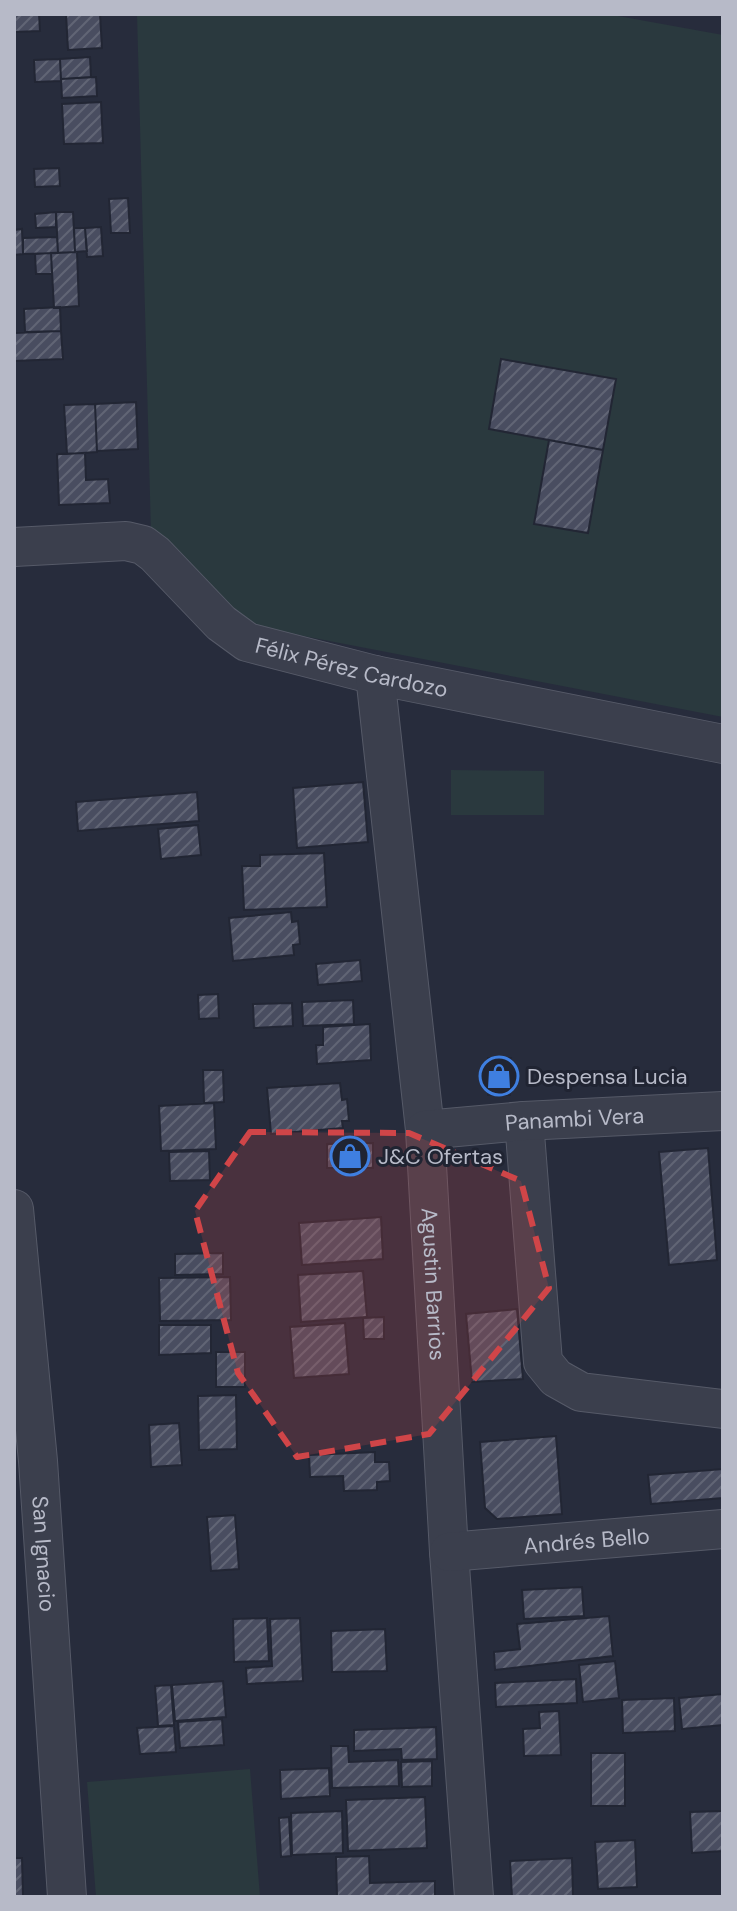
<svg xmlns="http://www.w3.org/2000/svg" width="737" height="1911" font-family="'DM Sans',sans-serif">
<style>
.park{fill:#2a393e}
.building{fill:url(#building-hatch);stroke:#222634;stroke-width:2}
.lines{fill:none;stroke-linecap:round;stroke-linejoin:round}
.minor-casing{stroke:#565a68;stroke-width:40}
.minor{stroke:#3b3f4d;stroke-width:38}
.marked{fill:#d04548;fill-opacity:0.2;stroke:#d04548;stroke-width:6;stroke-dasharray:16 10;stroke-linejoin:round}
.labels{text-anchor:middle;stroke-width:6;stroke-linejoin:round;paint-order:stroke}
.street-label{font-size:22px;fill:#b7bac8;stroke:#202432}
.poi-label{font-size:22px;fill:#b7bac8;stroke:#202432;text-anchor:start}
</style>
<defs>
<pattern id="building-hatch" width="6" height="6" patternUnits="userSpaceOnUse" patternTransform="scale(2)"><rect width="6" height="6" fill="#494d60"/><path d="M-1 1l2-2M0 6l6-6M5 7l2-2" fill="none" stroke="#616575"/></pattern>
</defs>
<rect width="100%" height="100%" fill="#272c3c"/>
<path class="park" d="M137 14H607L723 35V717L221 620 151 533Z
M451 770 544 771V815H451Z
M250 1769 260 1897H96L87 1782Z"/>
<path class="building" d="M14 14H39L40 31 14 32Z
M66 14H100L102 48 68 50Z
M90 57 91 77 61 79 60 59Z
M60 59 61 81 35 82 34 60Z
M96 77 97 96 62 98 61 79Z
M101 102 103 143 64 144 62 104Z
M59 168 60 186 35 187 34 169Z
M128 198 130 233H111L109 199Z
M56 212V227L36 228 35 214Z
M56 212H73L75 252 58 253Z
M101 227 103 256 87 257 85 228Z
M74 228H85L87 251 75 252Z
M22 229 23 254 14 255V230Z
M57 237 58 253 23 254V238Z
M77 252 79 306 54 308 51 253Z
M51 253 52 274H36L35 254Z
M60 307 61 331 25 332 24 309Z
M61 331 63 359 14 361V333Z
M501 359 616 379 603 450 489 429Z
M136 402 138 449 97 451 95 404Z
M95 404 97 452 67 454 64 405Z
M549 440 603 450 588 533 534 524Z
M85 453 86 480 108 479 110 503 59 505 57 454Z
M363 782 368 842 297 848 293 788Z
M197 792 199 821 78 831 76 802Z
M198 825 201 855 161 859 158 829Z
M324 853 327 907 244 910 242 866H260V855Z
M291 912 292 922 298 921 300 944 293 945 294 955 233 961 229 918Z
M360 960 362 981 318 985 316 964Z
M218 994 219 1018 199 1019 198 995Z
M353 1000 354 1024 303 1026 302 1002Z
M292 1003 293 1026 254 1028 253 1004Z
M370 1024 371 1060 317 1064 316 1045H323V1027Z
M488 1058H511L510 1095H488Z
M203 1070H223L224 1102 204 1103Z
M340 1083 342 1100 347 1099 349 1121H342L343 1128 271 1134 267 1088Z
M214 1103 216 1149 161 1151 159 1106Z
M373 1143V1168H327V1144Z
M708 1148 717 1260 669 1265 659 1152Z
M209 1151 210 1180 170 1181 169 1152Z
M381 1217 383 1259 302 1265 299 1223Z
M223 1253V1274L175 1275V1254Z
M363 1271 367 1317 301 1322 298 1275Z
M230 1277 231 1320 160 1321 159 1278Z
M517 1309 523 1379 472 1382 466 1314Z
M384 1317V1339H364L363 1318Z
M345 1323 349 1374 294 1378 290 1327Z
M159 1325H211V1353L159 1355Z
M216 1352H245V1387H216Z
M236 1395 237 1449 199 1450 198 1396Z
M179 1423 182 1465 151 1467 149 1425Z
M556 1436 562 1514 497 1519 485 1508 480 1442Z
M375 1452V1462H389L390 1481 377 1482V1490L344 1491 343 1476 310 1477 309 1455Z
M723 1469V1498L651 1504 648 1475Z
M235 1515 239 1569 211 1571 207 1517Z
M582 1587 584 1616 524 1619 522 1590Z
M609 1616 613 1656 495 1670 494 1652 520 1649 517 1624Z
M267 1618 269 1661 234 1662 233 1619Z
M300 1618 303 1681 247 1684 246 1668 272 1666 270 1619Z
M385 1629 387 1671 332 1672 331 1631Z
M615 1661 619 1698 583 1702 579 1665Z
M576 1679 577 1703 496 1707 495 1683Z
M223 1681 226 1717 175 1721 172 1685Z
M171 1685 174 1725 158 1726 155 1686Z
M723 1694V1725L682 1729 679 1698Z
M674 1698 675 1731 623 1733 622 1700Z
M559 1711 561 1755 524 1756 523 1729 540 1728 539 1712Z
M222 1719 224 1745 180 1748 178 1722Z
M174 1726 176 1752 140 1754 137 1728Z
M436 1727 437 1759 402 1760 401 1749 354 1751V1730Z
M331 1746H348L349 1762 398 1760 399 1786 332 1788Z
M591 1753H625V1806H591Z
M432 1761V1786L402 1787 401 1762Z
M329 1768 330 1796 281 1799 280 1770Z
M425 1797 427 1848 348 1851 346 1800Z
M342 1811 343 1853 292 1855 291 1813Z
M723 1811V1851L692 1853 690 1812Z
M289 1817 291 1856 281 1857 279 1818Z
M635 1840 637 1887 598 1889 595 1842Z
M369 1856 370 1883 435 1881V1897H337L336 1857Z
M14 1858H22L23 1896H14Z
M572 1858 573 1897H512L510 1861Z"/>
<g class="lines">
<g class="minor-casing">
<g id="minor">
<path id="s1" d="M14 547 126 541 143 545 155 554 221 623 247 642 375 675 723 744"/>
<path id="s2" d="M375 675 425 1130 449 1552 474 1897"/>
<path d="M524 1121 543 1362 556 1378 581 1392 723 1409"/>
<path id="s3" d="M425 1130 524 1121 723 1111"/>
<path id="s4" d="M14 1209 38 1461 67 1897"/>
<path id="s5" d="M449 1552 723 1529"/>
</g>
</g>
<use href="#minor" class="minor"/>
</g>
<path class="marked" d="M250 1132 409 1133 521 1181 549 1288 429 1434 297 1457 238 1373 195 1211Z"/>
<defs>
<g id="shop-ring" transform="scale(2)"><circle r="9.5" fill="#202432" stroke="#3f7fe0" stroke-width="1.5"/><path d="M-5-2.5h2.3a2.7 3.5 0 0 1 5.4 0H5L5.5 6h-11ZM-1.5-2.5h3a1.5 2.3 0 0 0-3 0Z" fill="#3f7fe0"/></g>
</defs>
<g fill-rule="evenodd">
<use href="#shop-ring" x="499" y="1076"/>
<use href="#shop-ring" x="350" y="1156"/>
</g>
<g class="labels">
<g class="street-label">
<text dy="8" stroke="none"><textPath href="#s1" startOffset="380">Félix Pérez Cardozo</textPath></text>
<text dy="8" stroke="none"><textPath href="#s3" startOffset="150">Panambi Vera</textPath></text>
<text dy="8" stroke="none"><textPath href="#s2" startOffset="612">Agustin Barrios</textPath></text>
<text dy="8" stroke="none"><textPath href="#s5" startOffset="138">Andrés Bello</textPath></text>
<text dy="8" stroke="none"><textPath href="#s4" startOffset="346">San Ignacio</textPath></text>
</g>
<g class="poi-label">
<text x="527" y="1084">Despensa Lucia</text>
<text x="378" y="1164">J&amp;C Ofertas</text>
</g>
</g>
<rect width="737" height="1911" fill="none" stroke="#b7bac8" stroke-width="32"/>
</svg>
